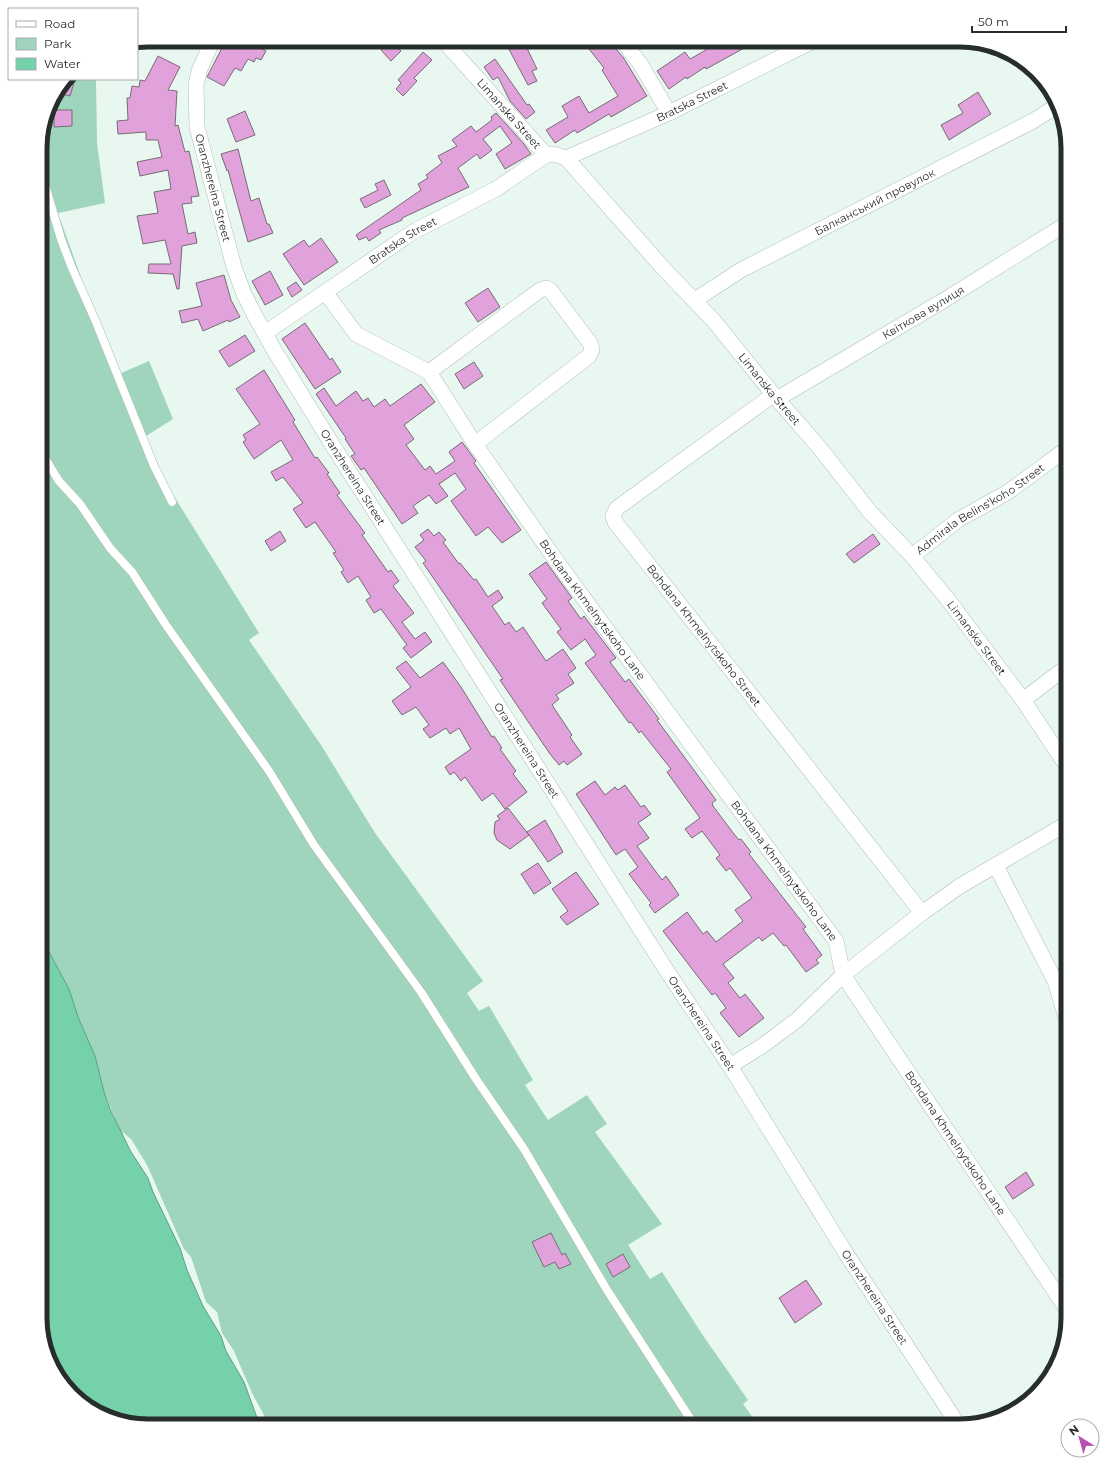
<svg xmlns="http://www.w3.org/2000/svg" width="1108" height="1466" font-family="Montserrat,sans-serif">
<style>
.green{fill:#9ed5bc}
.water{fill:#74d1aa;stroke:#5da084}
.building{fill:#e1a2db;stroke:#776b75}
.lines{fill:none;stroke-linecap:round;stroke-linejoin:round}
.service-casing{stroke:#aebeb6;stroke-width:9}
.minor-casing{stroke:#aebeb6;stroke-width:16}
.service{stroke:#fff;stroke-width:8}
.minor{stroke:#fff;stroke-width:15}
.labels{text-anchor:middle;stroke-width:3;stroke-linejoin:round;paint-order:stroke}
.street-label{font-size:11px;fill:#272d2a;stroke:#fff}
.rim{fill:none;stroke:#272d2a;stroke-width:5}
</style>
<rect width="100%" height="100%" fill="#e8f8f0"/>
<path class="green" d="M68 79H96L97 143 105 203 58 213 90 302 119 374 149 361 173 419 146 436 154 458 172 493 259 633 249 640 321 745 375 833 483 981 467 993 479 1011 489 1006 533 1080 525 1085 548 1120 587 1095 607 1124 595 1132 662 1224 628 1245 650 1279 662 1272 704 1337 748 1400 743 1404 759 1426H270L252 1393 234 1351 222 1333 217 1312 206 1302 191 1257 184 1249 147 1165 131 1139 120 1130 104 1092 95 1056 78 1017 69 989 49 952 40 943V141L51 101Z"/>
<path class="water" d="M40 943 49 952 69 989 78 1017 95 1056 104 1092 110 1109 131 1152 148 1178 153 1192 180 1248 187 1270 203 1306 221 1336 226 1351 244 1382 260 1426H148L94 1412 58 1378 40 1318Z"/>
<path class="building" d="M226 40H247L266 51 261 60 256 58 254 62 248 59 241 71 235 68 224 86 207 77Z
M504 40H523L537 69 532 71 537 81 528 85Z
M582 40H608L623 57 647 96 611 117 609 114 577 133 575 130 555 143 546 130 568 117 562 106 579 96 589 113 618 96 602 70 604 68Z
M701 40H718L722 47 733 40H759L706 69 705 67 687 79 686 77 669 89 657 71 685 52 690 59 706 50Z
M391 41 401 51 391 61 381 50Z
M423 52 432 60 414 78 417 81 403 96 396 89 401 83 398 80Z
M158 56 180 67 168 90 177 91 175 126 178 125 185 152 189 151 199 196 191 197 192 203 182 204 188 234 195 232 197 243 182 246 179 289H177L173 274 148 273 149 264H171L165 240 143 244 137 216 158 213 154 192 171 189 168 170 140 176 137 162 162 157 158 140H146V132L118 134 117 121 128 120 127 98H130L132 86 139 87 140 80 145 81Z
M495 59 527 105 529 104 535 112 526 119 510 101 498 77 493 80 484 67Z
M68 79H75L70 96 57 93Z
M978 92 991 114 949 140 941 125 963 113 958 105Z
M54 110H72V126L54 127Z
M245 111 255 135 236 142 227 119Z
M496 113 524 144 531 154 505 169 496 154 512 143 500 126 483 139 492 150 480 159 477 154 458 168 469 187 402 218V220L379 230 381 233 369 241 366 237 359 240 356 235 421 190 418 184 428 178 426 175 442 163 438 156 457 146 452 140 471 126 476 132 492 120 491 117Z
M238 149 251 201 259 198 267 224H269L273 233 248 242 228 170 227 171 221 154Z
M384 180 391 195 365 208 360 199 378 190 375 184Z
M321 238 338 262 304 285 283 254 304 240 309 247Z
M270 271 283 295 265 305 252 281Z
M224 275 231 300 240 317 229 322 228 320 203 331 198 319 182 323 179 311 202 306 196 283Z
M296 282 302 290 292 297 287 288Z
M488 288 500 307 478 322 465 303Z
M305 323 330 360 332 358 341 372 315 389 282 339Z
M245 335 255 351 229 367 219 351Z
M474 362 483 376 464 389 455 374Z
M264 370 295 420 293 422 315 458 317 457 329 473 327 474 340 493 337 495 365 533 362 535 388 572 391 570 399 581 393 586 414 613 402 622 415 639 425 632 432 642 411 658 403 648 407 645 381 609 374 613 366 600 371 597 358 576 348 583 341 572 344 570 333 553 336 552 315 522 306 528 293 509 303 503 283 477 276 481 271 472 293 460 281 440 254 459 243 442 246 440 243 435 260 424 236 389Z
M421 384 435 402 404 425 414 439 406 445 425 470 430 466 436 474 455 461 449 452 462 442 476 461 474 463 521 530 502 543 488 527 476 536 451 501 466 489 455 473 439 484 448 496 436 504 429 495 413 506 418 513 402 524 364 468 361 470 351 456 355 454 345 439 346 438 316 394 324 388 336 406 356 391 363 401 368 398 374 407 385 399 390 406Z
M428 529 434 536 439 532 446 540 443 542 459 564 460 563 474 580 476 579 488 597 498 590 503 598 492 606 505 625 509 622 516 632 523 627 546 661 563 649 576 668 568 674 574 683 556 695 559 699 552 705 572 735 570 737 582 754 567 765 564 761 559 765 550 754 500 680 503 679 423 563 426 561 415 547 424 540 420 535Z
M280 531 286 541 271 551 265 541Z
M873 534 880 544 854 563 846 554Z
M546 562 572 598 568 601 581 619 584 616 616 658 610 662 625 682 629 679 659 719 657 720 716 800 712 803 713 806 734 834 739 840 741 839 751 852 749 854 806 927 803 929 822 955 816 960 819 963 806 972 786 945 784 946 773 933 762 941 759 937 723 964 734 978 728 983 740 998 745 994 764 1018 739 1037 720 1013 726 1008 715 993 712 995 663 931 687 912 703 934 707 931 716 942 743 921 735 910 752 898 730 868 726 871 716 858 720 855 702 831 692 838 685 829 700 818 667 772 671 769 641 731 639 733 631 722 629 723 585 663 596 655 585 639 571 650 557 632 561 629 542 603 547 599 529 574Z
M406 661 420 678 443 662 461 687 492 737 494 736 502 748 500 749 516 771 513 774 527 792 505 809 493 793 482 801 465 777 461 781 454 772 450 775 445 767 471 749 459 728 450 734 446 728 430 738 423 729 429 725 416 707 402 715 392 701 411 687 396 668Z
M595 781 605 795 615 787 618 790 625 785 641 807 644 805 651 814 638 823 649 838 637 846 662 880 666 876 679 895 655 913 649 905 651 903 629 874 638 867 625 849 616 855 576 794Z
M508 808 529 835 510 849 497 840 494 833 495 822 500 819 497 816Z
M545 820 563 852 548 862 527 832Z
M538 863 551 883 534 894 521 874Z
M576 872 599 904 567 925 560 917 568 911 552 889Z
M1026 1172 1034 1185 1013 1199 1005 1187Z
M551 1233 562 1255 565 1253 571 1264 559 1269 555 1262 544 1267 532 1242Z
M623 1254 630 1267 613 1277 606 1264Z
M806 1280 822 1304 795 1323 779 1298Z"/>
<g class="lines">
<g class="service-casing">
<path id="service" d="M40 168 61 239 72 268 96 322 154 466 172 502
M40 450 59 481 80 504 110 548 132 572 166 625 269 771 314 845 421 992 476 1079 524 1149 607 1290 695 1426"/>
</g>
<g class="minor-casing">
<g id="minor">
<path id="s1" d="M213 40 199 71 196 86 197 127 234 267 244 294 254 314 274 350 335 449 665 968 730 1066 847 1255 959 1426"/>
<path id="s2" d="M443 40 546 155 554 154 566 158 664 269 713 320 777 399 818 446 870 512 912 556 949 601 1023 700 1068 768"/>
<path d="M622 40 641 65 669 113"/>
<path id="s3" d="M566 158 669 113 815 40"/>
<path id="s4" d="M325 292 356 334 429 372 475 444 560 566 836 941 843 975 1068 1311"/>
<path id="s5" d="M695 300 741 270 1033 121 1055 107"/>
<path id="s6" d="M265 333 413 232 496 189 546 155"/>
<path d="M429 372 540 290 546 288 551 291 590 343 592 349 589 356 475 444"/>
<path id="s7" d="M773 395 617 508 613 516 615 522 922 913"/>
<path id="s8" d="M777 399 946 299 1068 223"/>
<path id="s9" d="M912 556 958 520 1008 492 1068 448"/>
<path d="M1023 700 1068 666"/>
<path d="M996 866 1055 981 1068 1024"/>
<path d="M730 1066 762 1046 797 1020 843 975 922 913 960 886 1068 823"/>
</g>
</g>
<use href="#service" class="service"/>
<use href="#minor" class="minor"/>
</g>
<g class="labels">
<g class="street-label">
<text dy="4" stroke="none"><textPath href="#s3" startOffset="138">Bratska Street</textPath></text>
<text dy="4" stroke="none"><textPath href="#s2" startOffset="99">Limanska Street</textPath></text>
<text dy="4" stroke="none"><textPath href="#s1" startOffset="153">Oranzhereina Street</textPath></text>
<text dy="4" stroke="none"><textPath href="#s5" startOffset="205">Балканський провулок</textPath></text>
<text dy="4" stroke="none"><textPath href="#s6" startOffset="166">Bratska Street</textPath></text>
<text dy="4" stroke="none"><textPath href="#s8" startOffset="170">Квіткова вулиця</textPath></text>
<text dy="4" stroke="none"><textPath href="#s2" startOffset="483">Limanska Street</textPath></text>
<text dy="4" stroke="none"><textPath href="#s1" startOffset="477">Oranzhereina Street</textPath></text>
<text dy="4" stroke="none"><textPath href="#s9" startOffset="83">Admirala Belins'koho Street</textPath></text>
<text dy="4" stroke="none"><textPath href="#s4" startOffset="423">Bohdana Khmelnytskoho Lane</textPath></text>
<text dy="4" stroke="none"><textPath href="#s7" startOffset="352">Bohdana Khmelnytskoho Street</textPath></text>
<text dy="4" stroke="none"><textPath href="#s2" startOffset="807">Limanska Street</textPath></text>
<text dy="4" stroke="none"><textPath href="#s1" startOffset="801">Oranzhereina Street</textPath></text>
<text dy="4" stroke="none"><textPath href="#s4" startOffset="747">Bohdana Khmelnytskoho Lane</textPath></text>
<text dy="4" stroke="none"><textPath href="#s1" startOffset="1125">Oranzhereina Street</textPath></text>
<text dy="4" stroke="none"><textPath href="#s4" startOffset="1071">Bohdana Khmelnytskoho Lane</textPath></text>
<text dy="4" stroke="none"><textPath href="#s1" startOffset="1449">Oranzhereina Street</textPath></text>
</g>
</g>
<path d="M0 0H1108V1466H0ZM148 47H960A101 101 0 0 1 1061 148V1318A101 101 0 0 1 960 1419H148A101 101 0 0 1 47 1318V148A101 101 0 0 1 148 47Z" fill="#fff" fill-rule="evenodd"/>
<path class="rim" d="M148 47H960A101 101 0 0 1 1061 148V1318A101 101 0 0 1 960 1419H148A101 101 0 0 1 47 1318V148A101 101 0 0 1 148 47Z"/>
<rect x="8" y="8" width="130" height="72" fill="#ffffff" stroke="#a9abaa"/>
<rect x="16" y="21" width="20" height="6" fill="#ffffff" stroke="#a9abaa"/>
<text x="44" y="28" font-size="12" fill="#272d2a">Road</text>
<rect x="16" y="38" width="20" height="12" fill="#9ed5bc" stroke="#a9abaa"/>
<text x="44" y="48" font-size="12" fill="#272d2a">Park</text>
<rect x="16" y="58" width="20" height="12" fill="#74d1aa" stroke="#a9abaa"/>
<text x="44" y="68" font-size="12" fill="#272d2a">Water</text>
<g transform="translate(1080 1438) rotate(323)"><circle r="19" fill="#ffffff" stroke="#a9abaa"/>
<path d="M0-3L7 15L0 10L-7 15Z" fill="#b84fb2"/>
<text y="-6" font-size="11" font-weight="bold" text-anchor="middle" fill="#272d2a">N</text>
</g>
<path d="M972 26v6h94v-6" fill="none" stroke="#272d2a" stroke-width="2"/>
<text x="978" y="26" font-size="12" fill="#272d2a" stroke="#ffffff" stroke-width="3" paint-order="stroke">50 m</text>
</svg>
